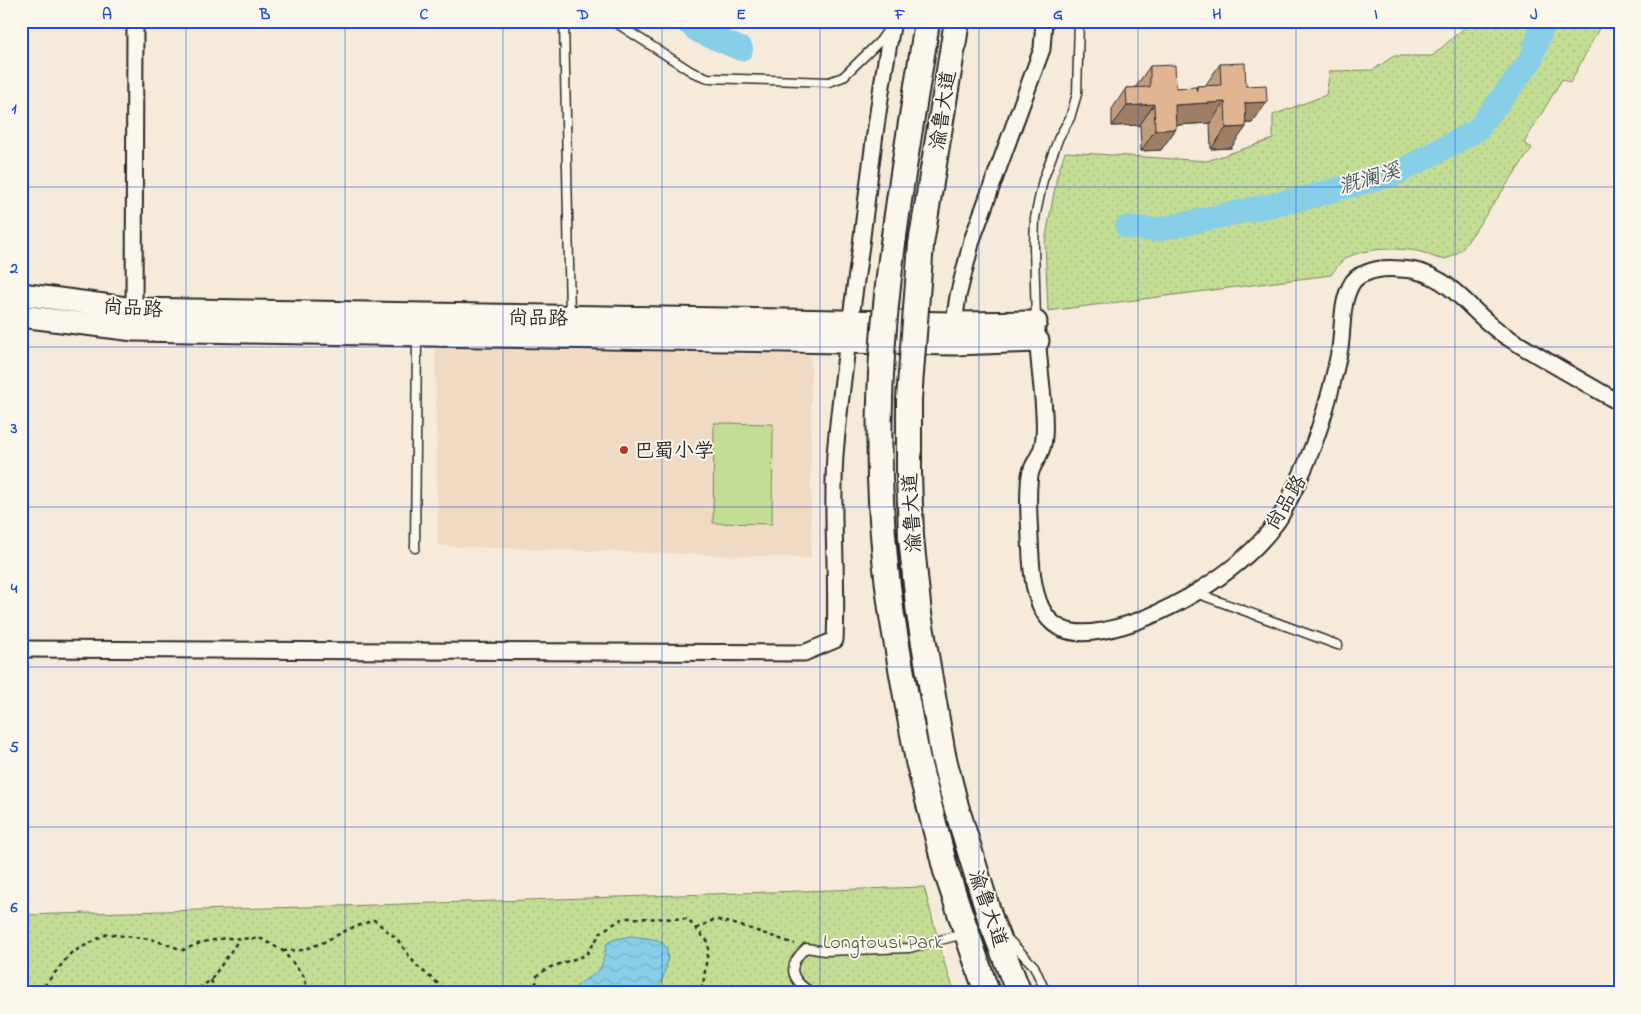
<svg xmlns="http://www.w3.org/2000/svg" width="1641" height="1014" font-family="'Indie Flower','LXGW WenKai TC',sans-serif">
<style>
.built{fill:#f0dac4}
.grass{fill:#c4dd94;stroke:#788460}
.park{fill:url(#park-dots);stroke:#788460}
.water{fill:url(#water-waves);stroke:#628d9d}
.lines{fill:none;stroke-linecap:round;stroke-linejoin:round}
.river{stroke:#87cfe9;stroke-width:24}
.service-casing{stroke:#2b2b2b;stroke-width:11}
.minor-casing{stroke:#2b2b2b;stroke-width:19}
.secondary-casing{stroke:#2b2b2b;stroke-width:25}
.trunk-casing{stroke:#2b2b2b;stroke-width:28}
.path{stroke:#2b2b2b;stroke-width:2.5;stroke-dasharray:4 4;stroke-linecap:butt}
.service{stroke:#fbf7ec;stroke-width:8}
.minor{stroke:#fbf7ec;stroke-width:15}
.secondary{stroke:#fbf7ec;stroke-width:21}
.trunk{stroke:#fbf7ec;stroke-width:24}
.trunk-bridge-casing{stroke:#2b2b2b;stroke-width:28;stroke-linecap:butt}
.trunk-bridge{stroke:#fbf7ec;stroke-width:24}
.wall{fill:#c29c7e;stroke:#2b2b2b}
.shaded-wall{fill:#9e7f66;stroke:#2b2b2b}
.building{fill:#e2b592;stroke:#2b2b2b}
.grid{fill:none;stroke:#1d4ed8;stroke-width:1;stroke-opacity:0.55}
.poi-dot{fill:#c8321e;stroke:#fbf7ec;stroke-width:2}
.labels{text-anchor:middle;stroke-width:4;stroke-linejoin:round;paint-order:stroke}
.street-label{font-size:20px;fill:#2b2b2b;stroke:#fbf7ec}
.poi-label{font-size:20px;fill:#2b2b2b;stroke:#fbf7ec;text-anchor:start}
.park-label{font-size:20px;fill:#515845;stroke:#fbf7ec}
.water-label{font-size:21px;font-style:italic;fill:#475c64;stroke:#fbf7ec}
.neatline{fill:none;stroke:#1d4ed8;stroke-width:2}
.grid-label{font-size:16px;text-anchor:middle;font-weight:bold;fill:#1d4ed8}
</style>
<defs>
<pattern id="park-dots" width="8" height="8" patternUnits="userSpaceOnUse" patternTransform="scale(1.25)"><rect width="8" height="8" fill="#c4dd94"/><path d="M2 2h.1M6 6h.1" fill="none" stroke="#a9be80" stroke-width="1.8" stroke-linecap="round"/></pattern>
<pattern id="water-waves" width="16" height="10" patternUnits="userSpaceOnUse" patternTransform="scale(1.25)"><rect width="16" height="10" fill="#87cfe9"/><path d="M0 5q4-4 8 0t8 0" fill="none" stroke="#75b2c8"/></pattern>
</defs>
<rect width="100%" height="100%" fill="#f6eada"/>
<filter id="ink" filterUnits="userSpaceOnUse"><feTurbulence type="fractalNoise" baseFrequency=".02" numOctaves="2"/><feDisplacementMap in="SourceGraphic" scale="10" xChannelSelector="R" yChannelSelector="G"/><feConvolveMatrix kernelMatrix="1 2 1 2 8 2 1 2 1" color-interpolation-filters="sRGB"/></filter>
<g filter="url(#ink)">
<path class="built" d="M435 348 811 355V558L438 546Z"/>
<path class="grass" d="M714 423 773 424 772 524 713 523Z"/>
<path class="park" d="M1465 21H1603L1570 83 1562 79 1524 143 1532 148 1463 248C1456 254 1452 258 1443 259 1436 259 1428 254 1421 252 1400 247 1357 247 1341 262 1337 266 1334 271 1331 275L1048 311 1045 242 1057 176 1065 152 1207 161 1273 139V115L1326 95 1330 71 1373 70 1394 56H1432L1464 28Z
M924 887 945 965 955 993H21V915L374 905Z"/>
<path class="water" d="M630 936C639 937 649 938 657 940 678 947 662 979 657 993H571C579 980 591 979 599 970 604 963 604 952 607 943L613 940Z"/>
<g class="lines">
<path class="river" d="M686 21 698 31 741 49
M1127 227 1155 230 1309 197 1395 174 1477 130 1531 60 1544 21"/>
<g class="service-casing">
<path id="service" d="M564 21 570 315
M613 21 692 72 708 78 829 82 843 77 880 41 887 31
M1036 320 1034 247 1035 218 1043 180 1059 137 1070 118 1077 94 1079 21
M415 548 417 337
M1196 593 1338 645
M1005 936 1034 966 1046 993
M813 993C790 980 786 966 806 948L825 951 909 948 964 934"/>
</g>
<g class="minor-casing">
<path id="minor" d="M134 317 135 21
M954 323 958 296 972 240 1042 49 1044 21
M1037 331C1038 354 1041 377 1043 399 1044 413 1046 430 1043 444 1041 456 1032 464 1030 475 1027 496 1029 517 1030 538 1032 586 1034 644 1101 631 1161 620 1240 573 1276 523 1282 516 1285 507 1290 498 1314 452 1330 400 1340 348 1343 329 1341 305 1350 287 1353 280 1359 275 1366 273 1377 268 1389 268 1400 269 1451 270 1469 314 1507 337 1544 360 1582 381 1620 403
M21 649 804 653 835 640C838 579 831 517 835 455 841 385 851 315 861 245 870 171 879 95 893 21"/>
</g>
<g class="secondary-casing">
<path id="secondary" d="M21 294 134 309 954 323 1036 322
M21 316 134 330 955 344 1038 341"/>
</g>
<g class="trunk-casing">
<path id="trunk" d="M924 42 927 21
M953 46 957 21
M943 755 956 806 991 921 1019 993
M918 761 946 871 987 993"/>
</g>
<path class="path" d="M696 929 715 919 745 927 795 944
M283 951 302 950 322 943 349 929 374 920 396 938 416 965 449 993
M211 980 216 993
M41 993V990L71 953 107 934 151 939 183 950 203 942 225 938 262 939 283 951 303 975 309 993
M192 993 211 980 240 938
M535 993 537 976 548 968 586 955 602 931 624 918 687 919 709 943 703 985 699 993"/>
<use href="#service" class="service"/>
<use href="#minor" class="minor"/>
<use href="#secondary" class="secondary"/>
<use href="#trunk" class="trunk"/>
<g class="trunk-bridge-casing">
<path id="trunk-bridge" d="M943 755 919 614 911 537 909 473V399L921 244 953 46
M918 761C909 713 900 664 892 616 882 548 878 470 880 401 883 280 905 162 924 42"/>
</g>
<use href="#trunk-bridge" class="trunk-bridge"/>
</g>
<path class="wall" d="M1220 64 1246 86 1252 123H1246L1231 148 1211 149 1210 123 1176 125 1161 150 1141 151 1140 125 1112 126V109L1126 88H1135L1150 66 1176 88H1196L1197 86H1205Z"/>
<path class="shaded-wall" d="M1225 102 1210 123 1160 126 1175 105Z
M1267 102 1252 123 1230 124 1245 103Z
M1154 104 1140 125 1112 126 1127 106Z
M1246 127 1231 148 1211 149 1226 128Z
M1176 129 1161 150 1141 151 1155 130Z"/>
<path class="building" d="M1245 63 1246 86 1266 85 1267 102 1245 103 1246 127 1226 128 1225 102 1175 105 1176 129 1155 130 1154 104 1127 106 1126 88 1150 87V66L1175 65 1176 88 1196 87 1197 92V86L1221 85 1220 64Z"/>
</g>
<path class="grid" d="M186 21V993M345 21V993M503 21V993M662 21V993M820 21V993M979 21V993M1138 21V993M1296 21V993M1455 21V993M21 187H1620M21 347H1620M21 507H1620M21 667H1620M21 827H1620"/>
<circle class="poi-dot" cx="624" cy="450" r="5"/>
<g class="labels">
<g class="street-label">
<text transform="translate(942 110) rotate(-81)" y="7">渝鲁大道</text>
<text transform="translate(133 307) rotate(4)" y="7">尚品路</text>
<text transform="translate(538 317) rotate(1)" y="7">尚品路</text>
<text transform="translate(1285 502) rotate(-59)" y="7">尚品路</text>
<text transform="translate(911 513) rotate(-93)" y="7">渝鲁大道</text>
<text transform="translate(989 908) rotate(71)" y="7">渝鲁大道</text>
</g>
<g class="poi-label">
<text x="634" y="457">巴蜀小学</text>
</g>
<g class="park-label">
<text x="883" y="948">Longtousi Park</text>
</g>
<g class="water-label">
<text transform="translate(1369 178) rotate(-16)" y="7">溉澜溪</text>
</g>
</g>
<rect width="1641" height="1014" fill="none" stroke="#fbf7ec" stroke-width="55"/>
<rect x="28" y="28" width="1586" height="958" class="neatline"/>
<g class="grid-label">
<text x="107" y="19">A</text>
<text x="265" y="19">B</text>
<text x="424" y="19">C</text>
<text x="583" y="19">D</text>
<text x="741" y="19">E</text>
<text x="900" y="19">F</text>
<text x="1058" y="19">G</text>
<text x="1217" y="19">H</text>
<text x="1376" y="19">I</text>
<text x="1534" y="19">J</text>
<text x="14" y="113">1</text>
<text x="14" y="273">2</text>
<text x="14" y="433">3</text>
<text x="14" y="593">4</text>
<text x="14" y="752">5</text>
<text x="14" y="912">6</text>
</g>
</svg>
